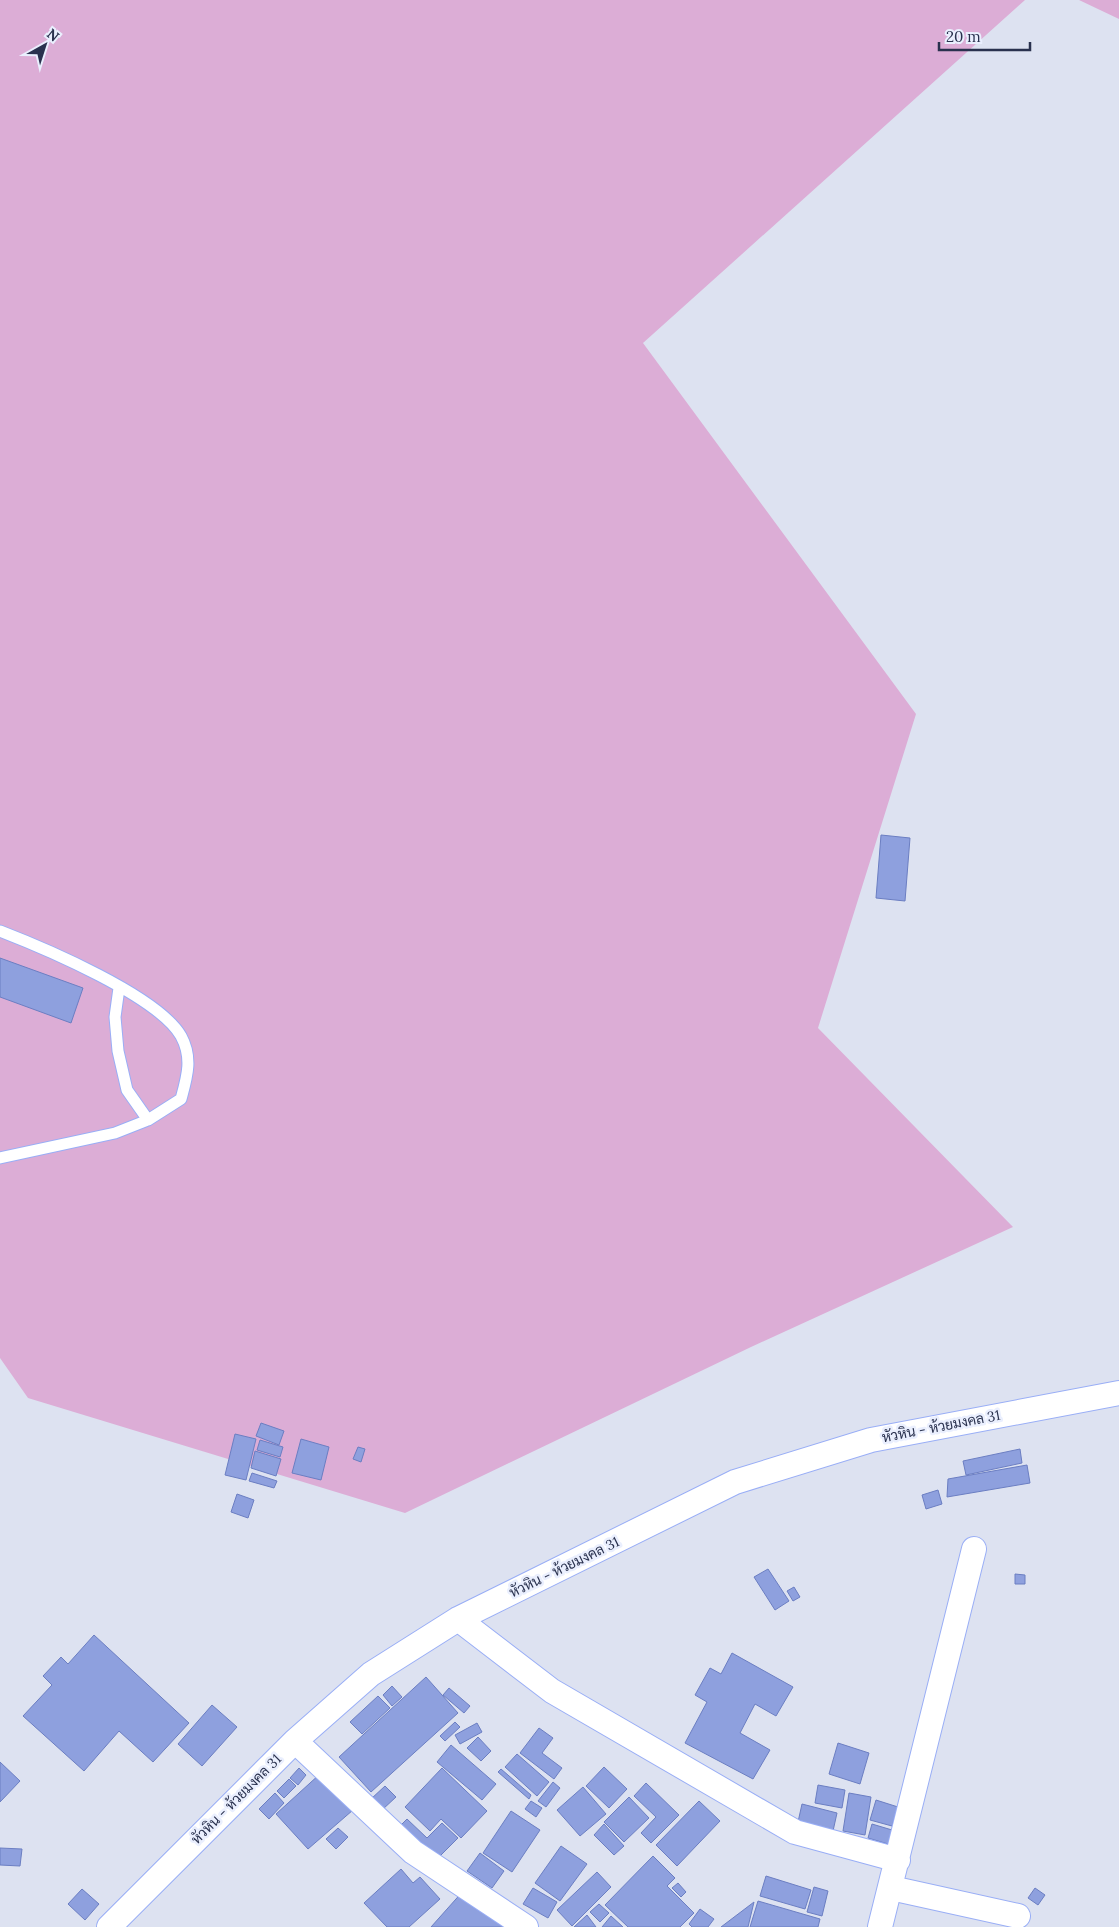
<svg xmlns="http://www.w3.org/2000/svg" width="1119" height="1927" font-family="Lora,Sarabun,serif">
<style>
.green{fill:#dcadd6}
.building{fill:#8ea0de;stroke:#6b7ec2}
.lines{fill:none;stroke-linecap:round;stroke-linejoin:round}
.lane-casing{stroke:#99aef6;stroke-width:13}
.street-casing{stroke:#99aef6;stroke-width:26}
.lane{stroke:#fff;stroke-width:11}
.street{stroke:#fff;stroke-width:24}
.labels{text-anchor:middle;stroke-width:5;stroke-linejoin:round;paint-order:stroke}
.street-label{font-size:14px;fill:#29314e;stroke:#eaeffe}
</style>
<rect width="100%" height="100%" fill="#dde2f1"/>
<path class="green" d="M0 0H1025L643 343 916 714 818 1028 1013 1227 751 1347 405 1513 28 1398 0 1358Z
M1079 0H1119V19Z"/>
<path class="building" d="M881 835 910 838 905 901 876 898Z
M0 958 83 988 71 1023 0 997Z
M261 1423 284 1431 279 1445 256 1436Z
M235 1434 256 1439 246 1480 225 1475Z
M301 1439 329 1447 321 1480 292 1473Z
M260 1440 283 1447 280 1457 257 1450Z
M358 1447 365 1449 361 1462 353 1459Z
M1020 1449 1022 1463 966 1475 963 1461Z
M255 1451 281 1459 276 1476 251 1468Z
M1027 1465 1030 1483 947 1497 948 1479Z
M252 1473 277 1481 274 1488 249 1481Z
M938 1490 942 1504 926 1509 922 1495Z
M237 1494 254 1500 248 1518 231 1512Z
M768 1569 789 1601 775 1610 754 1577Z
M1015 1574 1025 1575V1584H1015Z
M794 1587 800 1597 793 1601 787 1591Z
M94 1635 189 1723 153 1762 119 1731 84 1771 23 1716 52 1685 43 1676 61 1657 68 1664Z
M732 1653 793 1687 776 1716 755 1704 740 1733 770 1750 753 1779 685 1743 707 1702 695 1695 710 1668 721 1674Z
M426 1677 458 1713 371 1792 339 1757Z
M392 1686 402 1697 392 1706 383 1695Z
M449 1688 470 1706 464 1713 443 1695Z
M378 1696 390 1708 362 1734 350 1722Z
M212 1705 237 1727 202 1766 178 1744Z
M455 1722 460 1727 445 1741 440 1736Z
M477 1723 482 1732 460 1744 455 1735Z
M539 1728 553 1738 542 1753 562 1768 554 1779 520 1753Z
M478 1737 491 1751 481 1761 467 1748Z
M838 1743 869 1753 860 1784 829 1774Z
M451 1745 496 1784 482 1800 437 1762Z
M517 1754 549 1782 537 1796 505 1767Z
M0 1762 20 1781 0 1802Z
M604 1767 627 1789 609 1808 586 1786Z
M299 1768 306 1775 298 1785 290 1778Z
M442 1768 487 1811 461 1838 441 1819 430 1831 405 1807Z
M501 1769 531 1795 529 1799 498 1772Z
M321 1773 353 1810 308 1849 276 1814Z
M289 1779 296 1786 284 1798 277 1791Z
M553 1782 560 1788 546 1807 538 1801Z
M646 1783 679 1815 651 1843 641 1833 656 1817 634 1796Z
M818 1785 845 1790 842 1808 815 1803Z
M385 1786 396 1797 382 1810 371 1799Z
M583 1787 606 1814 580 1836 557 1810Z
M275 1793 284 1803 269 1819 259 1809Z
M849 1793 871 1797 865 1835 843 1831Z
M629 1797 649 1818 624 1842 604 1822Z
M876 1800 898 1807 892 1826 870 1820Z
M531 1801 542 1808 536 1817 525 1809Z
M699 1801 720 1821 677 1866 656 1845Z
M802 1804 837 1813 833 1831 798 1822Z
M511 1811 540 1830 512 1872 483 1853Z
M407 1819 427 1838 442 1823 458 1838 436 1860 400 1826Z
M604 1824 624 1846 614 1855 594 1835Z
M872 1824 892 1830 888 1844 868 1838Z
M338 1828 348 1837 336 1849 326 1839Z
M561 1846 587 1864 560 1901 535 1883Z
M0 1848 22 1849 20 1866 0 1865Z
M480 1853 504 1871 492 1888 467 1871Z
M653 1856 675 1878 667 1886 694 1913 680 1927H628L605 1905Z
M401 1869 413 1883 420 1877 440 1899 409 1927H387L364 1903Z
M597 1872 611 1887 572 1926 557 1910Z
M766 1876 811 1890 805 1909 760 1896Z
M678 1883 686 1892 681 1897 672 1888Z
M814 1887 828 1891 822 1916 807 1912Z
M533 1888 557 1902 548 1918 523 1904Z
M1035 1888 1045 1895 1038 1905 1028 1898Z
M82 1889 99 1904 85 1920 68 1904Z
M464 1890 507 1927H431Z
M758 1901 820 1919 818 1927H750Z
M754 1902 748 1927H721Z
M599 1904 609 1913 600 1922 590 1912Z
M700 1909 714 1919 708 1927H692L689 1924Z
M587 1915 596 1927H574Z
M611 1916 623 1927H602Z"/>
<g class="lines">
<g class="lane-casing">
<path id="lane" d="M0 931C44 948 158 996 181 1036 193 1058 187 1077 181 1099L148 1120 115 1133 0 1158
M119 988 115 1017 118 1051 127 1090 148 1120"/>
</g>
<g class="street-casing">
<path id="street" d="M458 1619 552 1691 795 1832 898 1860
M295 1741 413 1852 526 1927
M891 1888 1018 1916
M109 1927 295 1741 371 1674 458 1619 735 1482 871 1440 1119 1393
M880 1927 974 1549"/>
</g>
<use href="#lane" class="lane"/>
<use href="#street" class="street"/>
</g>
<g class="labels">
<g class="street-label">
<text transform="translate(941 1426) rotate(-11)" y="5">หัวหิน - ห้วยมงคล 31</text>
<text transform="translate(564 1567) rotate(-26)" y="5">หัวหิน - ห้วยมงคล 31</text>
<text transform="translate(236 1799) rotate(-45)" y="5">หัวหิน - ห้วยมงคล 31</text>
</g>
</g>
<g transform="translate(45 45) rotate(39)" stroke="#eaeffe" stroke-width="4" paint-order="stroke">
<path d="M0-4L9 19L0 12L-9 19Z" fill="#29314e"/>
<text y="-8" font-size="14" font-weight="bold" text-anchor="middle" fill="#29314e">N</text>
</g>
<path d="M939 42v8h91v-8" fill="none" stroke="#29314e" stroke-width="2.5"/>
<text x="946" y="42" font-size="15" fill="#29314e" stroke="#eaeffe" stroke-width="4" paint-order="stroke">20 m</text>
</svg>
